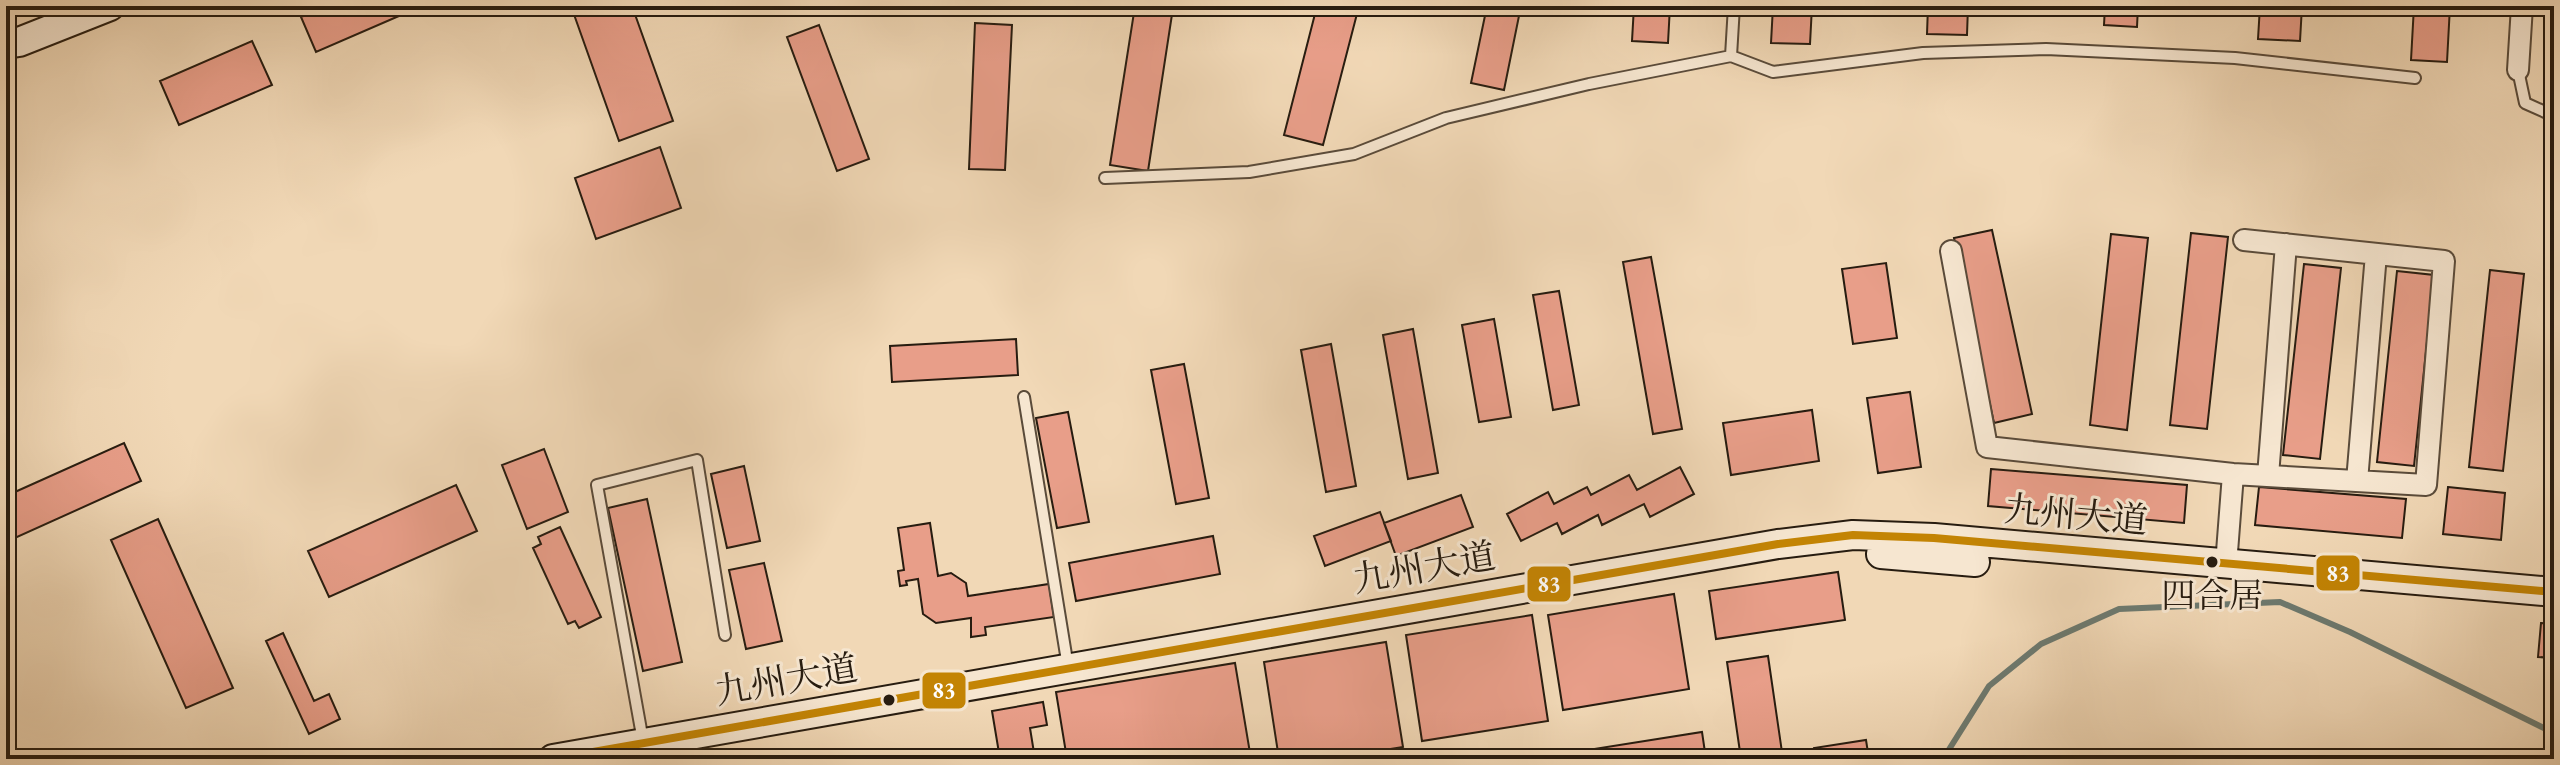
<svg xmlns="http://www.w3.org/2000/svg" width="2560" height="765" font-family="'EB Garamond','Noto Serif SC',serif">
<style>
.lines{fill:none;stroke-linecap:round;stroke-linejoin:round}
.stream{stroke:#6d7a70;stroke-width:6}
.building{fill:#e89e89;stroke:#271c10;stroke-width:2}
.lane-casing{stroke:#5a4b3a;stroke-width:14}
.street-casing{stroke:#5a4b3a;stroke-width:24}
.secondary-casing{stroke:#271c10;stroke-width:32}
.lane{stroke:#f6e6d0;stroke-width:10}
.street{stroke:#f6e6d0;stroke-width:20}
.secondary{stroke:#f6e6d0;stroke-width:28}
.bus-1-casing{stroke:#f6e6d0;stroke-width:14}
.bus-1{stroke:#c38404;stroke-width:8}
.bus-dot{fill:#271c10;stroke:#f6e6d0;stroke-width:3}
.labels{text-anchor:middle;stroke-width:6;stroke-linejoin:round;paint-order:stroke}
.bus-label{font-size:34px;fill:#271c10;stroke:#f6e6d0}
.street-label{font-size:36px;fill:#271c10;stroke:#f6e6d0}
.line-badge{stroke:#f6e6d0;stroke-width:3}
.badge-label{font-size:22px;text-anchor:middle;font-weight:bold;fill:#fff}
</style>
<rect width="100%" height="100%" fill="#f1d8b6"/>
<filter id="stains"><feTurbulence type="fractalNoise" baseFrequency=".0025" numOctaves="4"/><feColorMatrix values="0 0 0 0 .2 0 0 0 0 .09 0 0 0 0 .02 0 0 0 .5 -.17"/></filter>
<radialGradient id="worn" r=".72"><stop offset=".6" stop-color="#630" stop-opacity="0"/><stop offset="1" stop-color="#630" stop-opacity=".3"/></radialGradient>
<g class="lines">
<path class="stream" d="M1943 759 1989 686 2041 644 2119 609 2280 602 2350 632 2554 733"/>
</g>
<path class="building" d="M326 6H422L316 52 301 17Z
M571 6H632L673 121 619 141Z
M1135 6 1173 8 1148 171 1110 165Z
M1317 6H1359L1323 145 1284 135Z
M1487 6H1521L1504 90 1471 83Z
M1634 6H1670L1668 43 1632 41Z
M1773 6H1812L1810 44 1771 43Z
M1928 6H1968L1967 35 1927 34Z
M2105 6H2138L2137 27 2104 25Z
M2260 6H2302L2300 41 2258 39Z
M2414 6H2450L2447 62 2411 60Z
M975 23 1012 25 1005 170 969 169Z
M819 25 869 159 837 171 787 37Z
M252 41 272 85 179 125 160 81Z
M660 147 681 208 596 239 575 178Z
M1992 230 2032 414 1994 423 1954 238Z
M2191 233 2228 237 2207 429 2170 425Z
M2111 234 2148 238 2127 430 2090 425Z
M1651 257 1682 429 1653 434 1623 262Z
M1886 263 1897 338 1853 344 1842 269Z
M2304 264 2341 268 2320 459 2283 455Z
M2490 270 2524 274 2503 471 2469 467Z
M2397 271 2434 275 2414 466 2377 462Z
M1559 291 1579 405 1553 410 1533 295Z
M1494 319 1511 417 1479 422 1462 325Z
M1413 329 1438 473 1408 479 1383 335Z
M1016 339 1018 375 892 382 890 346Z
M1331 344 1356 486 1326 492 1301 350Z
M1184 364 1209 498 1176 504 1151 370Z
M1910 392 1921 467 1878 473 1867 398Z
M1812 410 1819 461 1731 475 1723 423Z
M1068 412 1089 522 1057 528 1036 418Z
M124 443 141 481 6 542V496Z
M544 449 568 512 527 529 502 465Z
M744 466 760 541 727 548 711 474Z
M1680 467 1694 494 1650 517 1644 504 1602 525 1598 515 1562 534 1557 523 1521 541 1507 514 1548 492 1554 504 1587 487 1591 495 1629 475 1637 490Z
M1991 469 2187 485 2184 523 1988 506Z
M456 485 477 531 329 597 308 551Z
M2259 487 2406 499 2402 538 2255 525Z
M2448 487 2505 493 2501 540 2443 534Z
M1461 495 1473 527 1396 556 1384 523Z
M647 499 682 662 643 671 608 508Z
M1380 512 1391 541 1325 566 1314 536Z
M158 519 233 688 186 708 111 540Z
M930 523 938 576 951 573 966 583 968 596 1049 584 1054 617 985 627 986 635 971 637V618L936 623 923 614 918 579 906 581 907 585 900 586 898 571 904 570 898 528Z
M560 527 601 617 579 628 575 621 568 624 533 548 541 544 538 537Z
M1213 536 1220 574 1076 601 1069 563Z
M764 563 782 641 746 649 729 570Z
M1838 572 1845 620 1716 639 1709 591Z
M1674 594 1689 689 1563 710 1548 615Z
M1532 615 1548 721 1422 741 1406 635Z
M2541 623 2554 624V658L2538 657Z
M283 633 314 701 329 694 340 719 309 734 266 641Z
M1386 642 1403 747 1328 759H1279L1264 662Z
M1768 656 1783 759H1741L1727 662Z
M1235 663 1251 759H1067L1056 692Z
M1043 702 1047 725 1030 728 1035 759H1000L992 711Z
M1702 732 1706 759H1576L1575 752Z
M1866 740 1869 759H1815L1814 748Z"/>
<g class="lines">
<g class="lane-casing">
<path id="lane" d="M1731 56 1734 6
M2518 70 2525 103 2554 116
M1105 178 1249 172 1354 154 1446 118 1589 84 1731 56 1773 72 1923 53 2046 49 2235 58 2415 78
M1024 397 1068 667
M643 741 597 485 697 460 725 635"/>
</g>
<g class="street-casing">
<path id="street" d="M2518 70 2522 6
M1951 251 1987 447 2233 474 2426 485 2444 261 2244 240
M2268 476 2286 244
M2357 481 2376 254
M2226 565 2233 474"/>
</g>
<g class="secondary-casing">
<path id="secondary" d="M6 44 19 42 110 6
M1881 554 1975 562
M553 759 1778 544 1853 535 1934 538 2554 592"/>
</g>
<use href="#lane" class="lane"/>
<use href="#street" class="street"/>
<use href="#secondary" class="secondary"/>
<g class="bus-1-casing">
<path id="bus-1" d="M553 759 1778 544 1853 535 1934 538 2554 592"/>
</g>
<use href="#bus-1" class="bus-1"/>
</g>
<g class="bus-dot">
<circle cx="2212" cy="562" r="7"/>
<circle cx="889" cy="700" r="7"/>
</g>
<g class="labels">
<g class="bus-label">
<text x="2212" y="607">四合居</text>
</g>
<g class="street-label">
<text transform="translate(2076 514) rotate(5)" y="13">九州大道</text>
<text transform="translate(1424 567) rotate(-10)" y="13">九州大道</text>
<text transform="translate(786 679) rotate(-10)" y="13">九州大道</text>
</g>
</g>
<g class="line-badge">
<rect x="2315" y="554" width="46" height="38" rx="8" fill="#c38404"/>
<rect x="1526" y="565" width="46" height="38" rx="8" fill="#c38404"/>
<rect x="921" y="671" width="46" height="39" rx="8" fill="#c38404"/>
</g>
<g class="badge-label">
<text x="2338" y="581">83</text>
<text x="1549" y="592">83</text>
<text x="944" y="698">83</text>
</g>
<rect width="2560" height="765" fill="none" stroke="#f1d8b6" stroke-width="32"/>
<rect x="8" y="8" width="2544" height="749" fill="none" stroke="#271c10" stroke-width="4"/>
<rect x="16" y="16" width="2528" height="733" fill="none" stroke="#271c10" stroke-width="2"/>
<rect width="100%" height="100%" filter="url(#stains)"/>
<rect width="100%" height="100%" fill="url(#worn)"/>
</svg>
